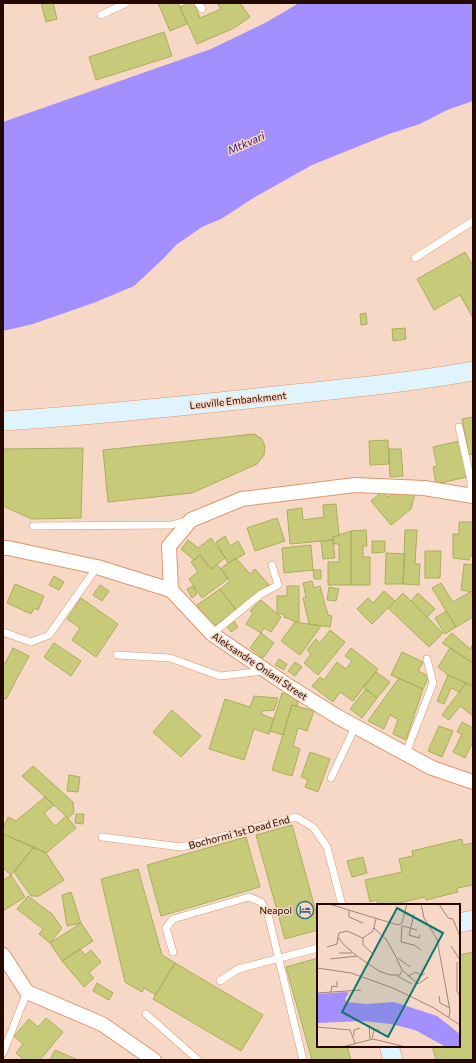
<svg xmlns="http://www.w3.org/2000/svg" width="476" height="1063" font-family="Commissioner,sans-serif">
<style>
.water{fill:#a48fff}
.building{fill:#c7ca78;stroke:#abae5c}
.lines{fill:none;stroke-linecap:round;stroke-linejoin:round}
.service-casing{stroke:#df966b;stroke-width:8}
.minor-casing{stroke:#df966b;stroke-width:16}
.secondary-casing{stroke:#df966b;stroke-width:20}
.service{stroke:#fff;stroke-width:7}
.minor{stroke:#fff;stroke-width:14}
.secondary{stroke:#e0f4fd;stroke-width:19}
.labels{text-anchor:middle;stroke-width:3;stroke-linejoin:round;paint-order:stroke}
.street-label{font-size:10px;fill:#240900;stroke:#f7d8c6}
.poi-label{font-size:10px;fill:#240900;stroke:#f7d8c6;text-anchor:end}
.water-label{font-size:11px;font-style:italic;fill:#330e71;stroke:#f7d8c6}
.inset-road{fill:none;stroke:#a38577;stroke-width:1}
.view{fill:#0f766e;fill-opacity:0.15;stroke:#0f766e;stroke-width:2}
.inset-edge{fill:none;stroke:#240900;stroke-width:2}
</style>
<rect width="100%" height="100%" fill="#f7d8c6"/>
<path class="water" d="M299 3H473V101L447 110 420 124 389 134 312 165 255 197 221 219 202 227 176 245 163 259 134 286 96 302 33 324 3 331V122L211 49 265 23Z"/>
<path class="building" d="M41 3H53L57 19 46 22Z
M158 3H178L187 24 170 31Z
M190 3H194L200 18 221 9 217 3H240L250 17 234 28 197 44 180 7Z
M164 32 172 56 96 80 89 57Z
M465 252 473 266V318L460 295 434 310 417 279Z
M366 313 367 324 361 325 360 314Z
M405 328 406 339 393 341 392 329Z
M473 417V454L469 455 462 419Z
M254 434 262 439 265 447 264 455 257 464 192 493 108 502 103 450Z
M388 440 389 464 370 465 369 441Z
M459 441 467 477 436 484 433 467 437 466 433 447Z
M83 448 81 518 32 519 3 506V449Z
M389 449H401L403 476 390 477Z
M383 491 388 497 397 491 415 494 411 509 391 525 371 501Z
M336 504 339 535 333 537V540L290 544 287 510 302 508 303 520 324 517 323 505Z
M277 518 285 541 255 551 247 528Z
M459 522H473V552L469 560 453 558V534H459Z
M366 530 367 546H363V557H370V585H351V531Z
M405 530H417L415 564H420L419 585 403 584Z
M351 531V585H328V562H339V544H333V537Z
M225 536 230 546 238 541 245 554 228 563 216 542Z
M211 538 225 558 211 569 200 555 194 560 181 549 188 540 198 548Z
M333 540 335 558 323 559 321 541Z
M372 541H385V552L372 553Z
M311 545 313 570 284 573 282 548Z
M425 551H441L440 578H425Z
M386 553 405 554 403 584H385Z
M200 555 211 569 217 564 228 579 202 598 189 579 198 572 191 562Z
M236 558 250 574 255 569 269 585 236 610 220 589 230 581 221 568Z
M464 564 473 565V592L461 590Z
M313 570H321V579H314Z
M54 576 64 582 59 590 49 585Z
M312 581 314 588 320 586 328 615 332 616 330 627 309 624 303 598 306 597 303 583Z
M441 583 453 602 470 592 473 597V617L456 627 432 588Z
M15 584 44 596 38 610 34 608 31 614 7 603Z
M100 585 109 591 102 601 93 595Z
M193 586 197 594 192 598 187 589Z
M287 586H299V623L284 617V614H277V596H287Z
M329 587 339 589 336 601 327 600Z
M220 589 236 610 213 627 197 605Z
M384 591 395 601 372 624 357 609 368 598 373 603Z
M403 593 443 633 429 647 388 608Z
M418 593 435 609 427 617 411 601Z
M81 598 118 624 96 657 72 640 80 628 67 619Z
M261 600 281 617 271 632 264 628 261 633 246 624 253 613 250 611Z
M446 611 456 627 445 634 435 618Z
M234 621 238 627 231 632 227 626Z
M295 622 321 626 300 655 281 641Z
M330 630 345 642 318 675 304 663 311 654 307 650 316 639 320 643Z
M261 633 274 643 263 658 250 648Z
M452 633 470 649 473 644V663L442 643Z
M54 643 81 661 71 676 44 657Z
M13 648 29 656 6 699 3 698V667Z
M351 648 378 669 353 701 340 692 333 702 312 686 320 677 324 680 337 662 346 669 352 661 345 656Z
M450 648 473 663V686L448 675 438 667Z
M402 652 423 662 418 671 429 676 423 689 391 675Z
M279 659 287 664 284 670 275 665Z
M295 662 302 667 295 676 288 671Z
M376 672 390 682 377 698 363 687Z
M448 675 466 683 459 692 451 688 444 704 437 701Z
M399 678 423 689 406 740 393 734 398 719 390 715 384 729 368 721Z
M466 683 473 686V716L460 706 449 720 442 715Z
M366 689 377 698 362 718 350 709Z
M282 693 299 698 297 706 292 705 283 735 270 731Z
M254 696 278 698 274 710 262 711 261 714 274 719 269 734 254 729 244 760 209 749 225 699 250 707Z
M292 705 314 711 307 731 298 728 293 746 300 749 292 776 272 770Z
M172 710 201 736 181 757 153 732Z
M462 722 473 728V742L465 758 453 752 462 734 457 732Z
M439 726 453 731 442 757 428 751Z
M310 752 330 759 318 792 305 787 308 780 301 777Z
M33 766 73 802 74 813 68 818 22 776Z
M69 775 80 777 78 792 67 791Z
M45 797 54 805 44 813 55 826 66 816 76 828 46 853 3 834V828L8 817 16 821Z
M76 814H84L83 824 75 823Z
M292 825 318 919V930L285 939 256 835Z
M3 834 34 847 11 875 3 868Z
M246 837 260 887 161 916 147 865Z
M462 839 463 845 473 843V885L457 888 458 892 426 900 425 897 390 905H378L377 900 370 902 365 880 402 872 399 859 413 856 412 851Z
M34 847 46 853 64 880 39 896H31L14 872Z
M363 857 367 873 352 877 347 861Z
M138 869 162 955 175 963 156 995 144 988 142 992 125 982 101 879Z
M11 875 25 897 3 911V880Z
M71 892 81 923 67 926 62 895Z
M28 896 52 914 62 928 50 943 39 934 43 929 17 909Z
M81 923 93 941 62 961 50 943Z
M80 949 85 955 91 950 101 962 89 973 94 978 84 987 62 961Z
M473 952V1060H436L432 1046H459V955Z
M318 958V1046H347L351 1060H312L286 967Z
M175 963 263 1015 241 1051 153 999Z
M97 983 113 993 109 1000 93 991Z
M46 1018 63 1032 40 1060H24L16 1053 23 1044 14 1036 29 1019 38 1027Z
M55 1050 78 1060H50Z"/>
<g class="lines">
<g class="service-casing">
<path id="service" d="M198 3 202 9
M101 15 126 3
M415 258 473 221
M459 427 471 481V496
M33 526 171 525 189 520
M3 632 31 642 49 635 97 567
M212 634 261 594 278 585 272 565
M117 655 170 658 220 676 264 671
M406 753 433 683 427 659
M331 778 355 727
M102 837 181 847 296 817 313 827 327 847 342 905
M173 952 166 928 173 919 249 897 261 902 268 914 303 1060
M220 981 238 969 318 948
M146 1014 198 1060
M3 1053 27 992"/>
</g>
<g class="minor-casing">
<path id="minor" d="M473 496 424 488 355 485 242 499 191 520 169 546 171 590 212 634 290 687 338 717 432 768 473 782
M3 548H8L97 567 171 590
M3 955 27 992 102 1024 154 1060"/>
</g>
<g class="secondary-casing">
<path id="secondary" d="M3 421C94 415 184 406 275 396 341 389 407 383 473 371
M459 923 473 920
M389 1046 393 1060"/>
</g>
<use href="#service" class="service"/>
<use href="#minor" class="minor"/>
<use href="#secondary" class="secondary"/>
</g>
<defs>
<g id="hotel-ring" transform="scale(0.9)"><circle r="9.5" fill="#f7d8c6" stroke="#316983" stroke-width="1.5"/><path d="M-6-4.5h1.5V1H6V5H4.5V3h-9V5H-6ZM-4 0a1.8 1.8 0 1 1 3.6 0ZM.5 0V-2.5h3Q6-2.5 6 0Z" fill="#316983"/></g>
</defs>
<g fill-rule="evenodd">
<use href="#hotel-ring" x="305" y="910"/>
</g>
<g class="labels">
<g class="street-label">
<text transform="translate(238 400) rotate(-6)" y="4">Leuville Embankment</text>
<text transform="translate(260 666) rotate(34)" y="4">Aleksandre Oniani Street</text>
<text transform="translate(239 832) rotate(-15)" y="4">Bochormi 1st Dead End</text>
</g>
<g class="poi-label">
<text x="292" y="914">Neapol</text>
</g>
<g class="water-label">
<text transform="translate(246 143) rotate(-24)" y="4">Mtkvari</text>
</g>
</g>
<g transform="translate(317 904)">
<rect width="143" height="143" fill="#f7d8c6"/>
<path d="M29 88 32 89 28 95 30 98 49 100 77 98 120 112 143 130V143H129L98 126 74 120 46 117 0 119V90Z" fill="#a48fff"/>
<path class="inset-road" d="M12 0 81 21 85 19 90 0M104 0 107 14 120 35 133 107 132 113M122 0 131 14 136 15M32 7V13L46 19M97 10 92 31 102 34 103 31M136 15 143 33M85 21 84 38 97 41 104 46M86 22 100 26M22 29 21 33 27 41 40 52 62 67 73 71H83L85 66 78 51 69 35 57 24M22 29 30 27 46 34 56 27 59 15M46 34V41L55 49M134 42 143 56M10 43 20 40 21 33M22 49H35M81 54 93 63M13 55 40 52M140 58V87L143 92M0 64 34 69 76 84 117 104 143 121M85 66 101 80 111 73M80 72 95 80M91 72 99 68 104 72 108 69M14 88 15 82 20 83V77M0 89 44 86M122 92 123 99 133 104M52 121 53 135M0 123 33 126 38 139M37 132V126L43 124M55 135 57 126H62M25 143 56 135 89 143"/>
<path class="view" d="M80 4 126 29 71 133 25 108Z"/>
<rect width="143" height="143" class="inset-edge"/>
</g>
<rect width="476" height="1063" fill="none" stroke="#240900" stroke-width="8"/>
</svg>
